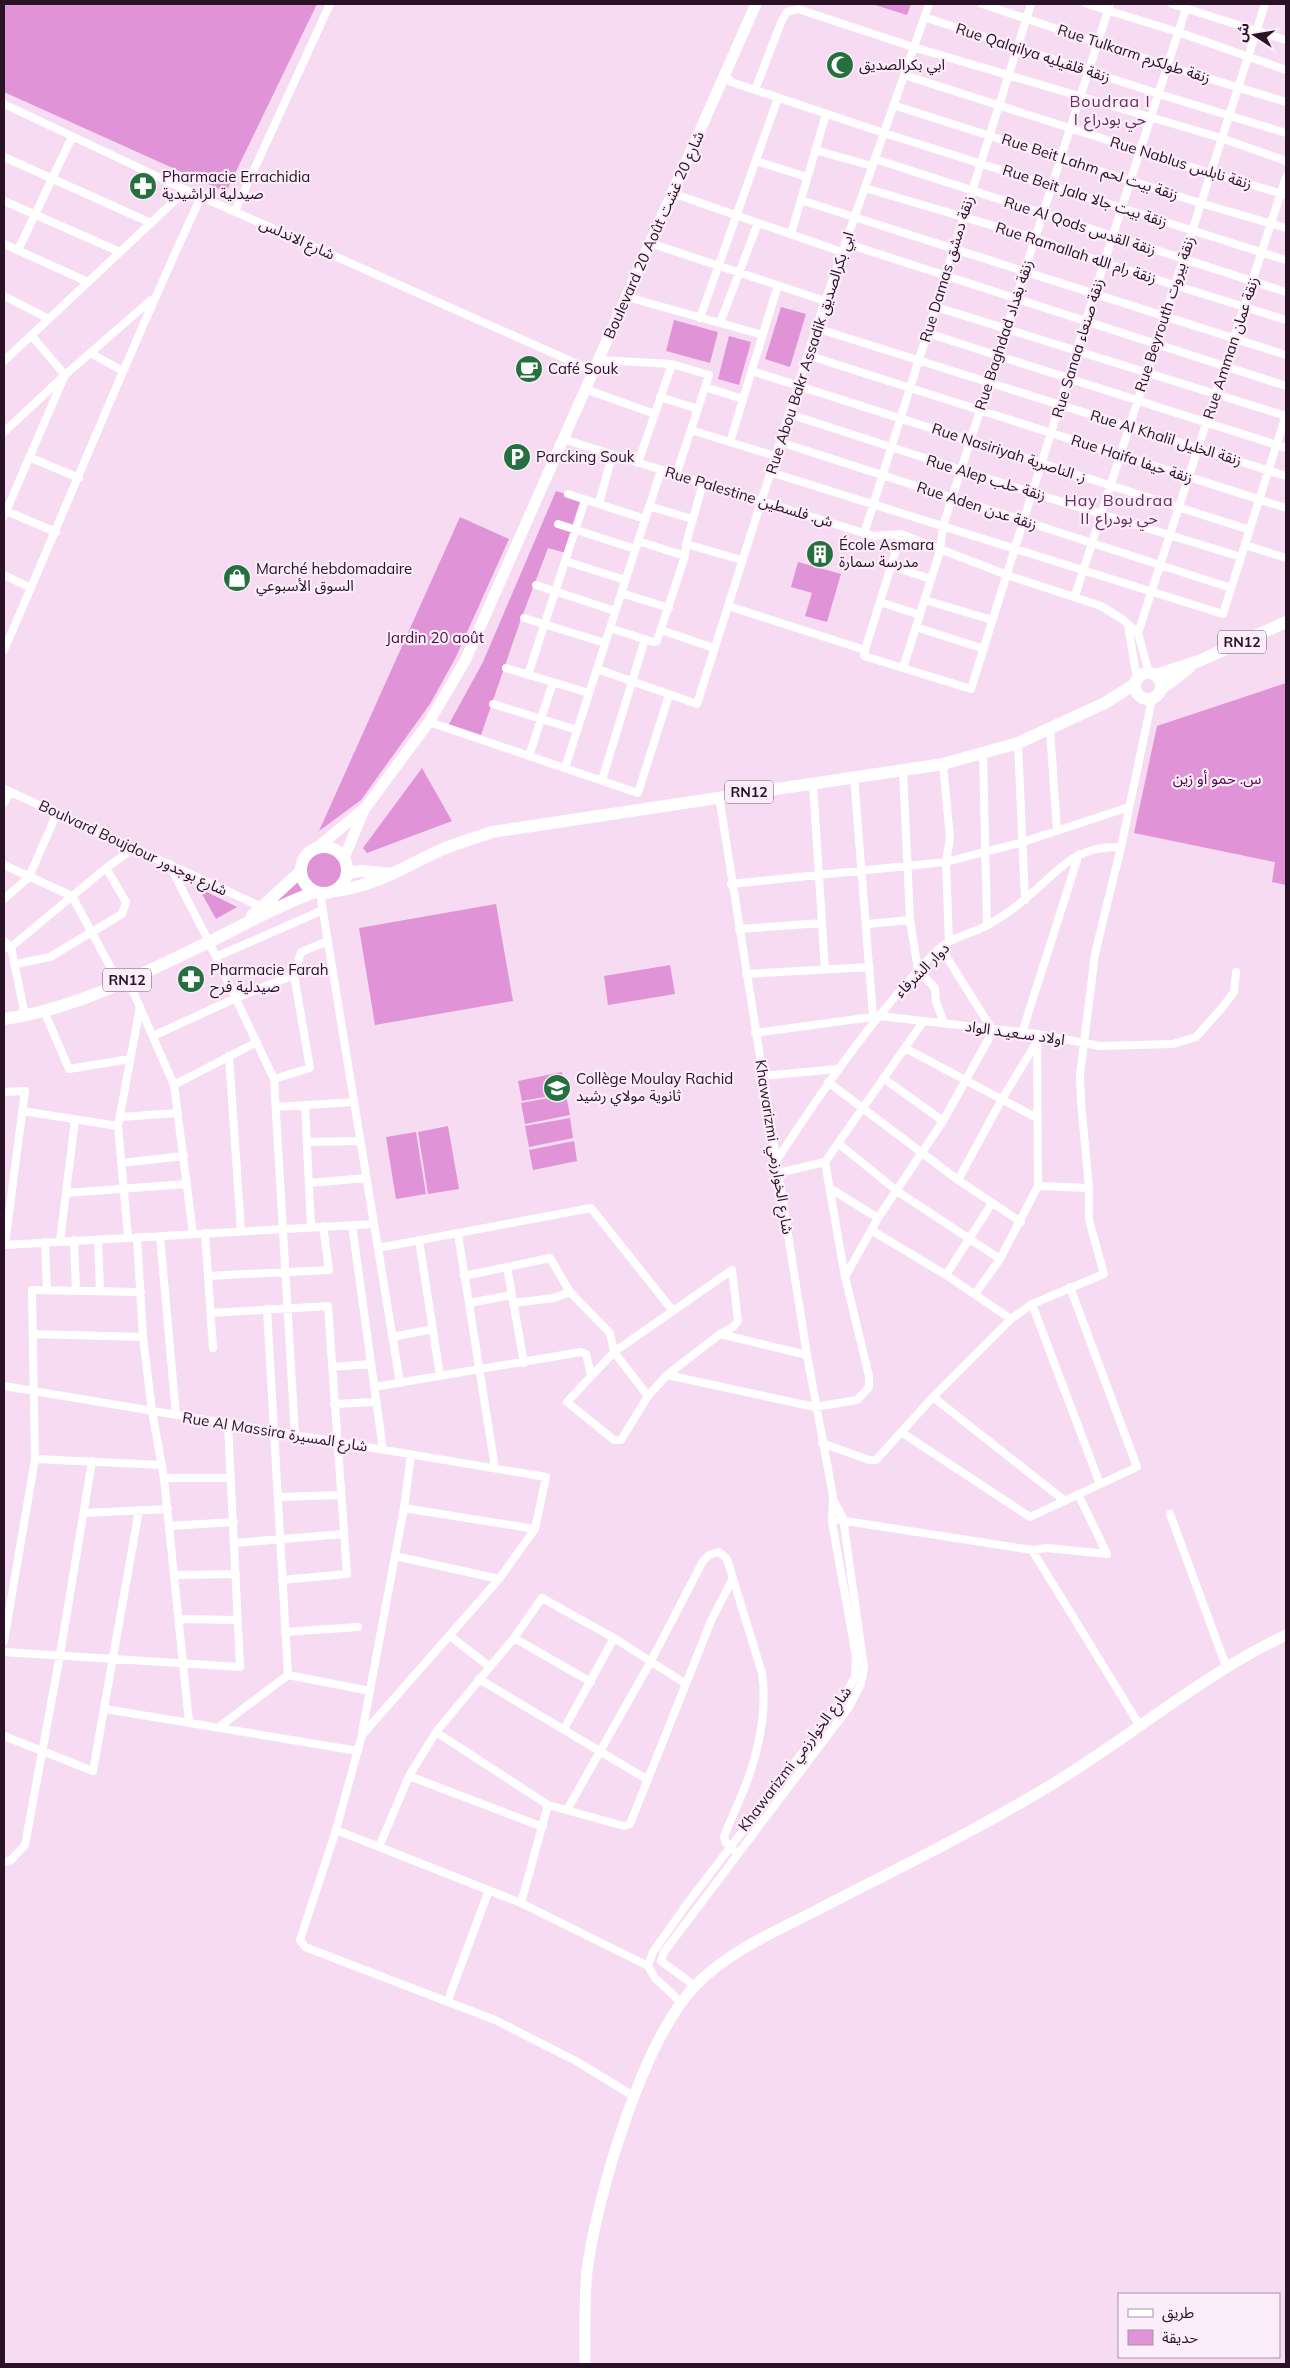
<svg xmlns="http://www.w3.org/2000/svg" width="1290" height="2368" font-family="Mulish,'Noto Sans Arabic',sans-serif">
<style>
.green{fill:#e193d7}
.lines{fill:none;stroke-linecap:round;stroke-linejoin:round}
.street{stroke:#fff;stroke-width:8}
.secondary{stroke:#fff;stroke-width:11}
.primary{stroke:#fff;stroke-width:12}
.labels{text-anchor:middle;stroke-width:4.5;stroke-linejoin:round;paint-order:stroke}
.shield{fill:#fbedf9;stroke:#685365;stroke-width:1}
.shield-label{font-size:14px;font-weight:bold;fill:#291126}
.street-label{font-size:15px;fill:#291126;stroke:#fbedf9}
.poi-label{font-size:15px;fill:#291126;stroke:#fbedf9;text-anchor:start}
.park-label{font-size:15px;fill:#4b0946;stroke:#fbedf9}
.neighbourhood-label{font-size:16px;letter-spacing:1px;fill:#662e60;stroke:#fbedf9}
</style>
<rect width="100%" height="100%" fill="#f7dbf2"/>
<path class="green" d="M4 4H317L226 192 4 92Z
M872 4H911L907 15Z
M781 307 806 314 790 367 765 359Z
M674 320 718 332 710 363 666 351Z
M729 336 751 342 739 385 718 379Z
M556 491 584 500 566 553 548 548 520 622 481 735 449 724 483 662Z
M460 517 509 539 455 659 430 704 361 800 319 831Z
M798 562 841 574 827 622 805 616 812 593 791 587Z
M1286 683V885L1272 882 1275 862 1134 833 1157 726Z
M422 768 452 821 367 853 363 848Z
M306 870a18 18 0 1 1 36 0a18 18 0 1 1-36 0Z
M297 882 304 893 263 909Z
M205 891 237 907 216 919 202 894Z
M496 904 513 1001 375 1025 359 928Z
M670 965 675 994 608 1005 604 976Z
M562 1072 566 1093 522 1101 518 1081Z
M566 1095 570 1115 525 1124 521 1103Z
M570 1118 573 1138 529 1147 525 1126Z
M448 1126 459 1189 428 1194 418 1132Z
M416 1132 426 1194 396 1199 386 1137Z
M574 1141 577 1161 533 1170 529 1150Z"/>
<g class="lines">
<path class="street" d="M982 4 1168 66 1286 102
M1087 4 1178 32 1286 70
M1172 4 1286 40
M924 17 1159 94 1286 133
M725 74 731 82 884 133 1286 260
M904 75 1210 173 1286 195
M755 90 782 20 787 12 798 9 913 47 1221 138 1286 161
M4 104 186 190 593 371
M893 105 1200 203 1286 228
M815 150 872 166
M4 157 151 223
M875 159 1286 292
M756 161 807 177
M865 188 1035 238 1104 263 1286 320
M672 193 842 252
M801 200 1286 355
M4 201 120 252
M235 211 330 4
M791 234 826 114
M650 243 825 301
M845 243 1286 386
M4 244 88 282
M18 250 72 137
M4 296 49 319
M627 297 763 335
M936 307 1286 416
M700 318 778 98
M720 323 758 223
M816 328 1286 476
M927 333 1286 448
M90 353 123 371
M807 355 1286 508
M598 360 672 364 709 375 676 475
M4 361 186 190
M752 371 1250 530
M705 387 743 399
M585 389 655 414
M660 397 698 409
M789 414 1033 493 1241 557
M691 430 775 456
M4 432 65 375 151 300
M563 439 873 536 901 534 1007 575 1101 606 1122 619 1138 633 1149 673
M730 442 778 285
M780 442 1231 588
M29 457 79 478
M638 463 672 364
M770 472 1223 614 1286 415
M568 494 645 519
M599 504 612 455
M649 506 692 519
M6 511 56 532
M4 516 65 375 31 335
M558 524 635 549
M864 534 1031 4
M638 541 685 556
M686 544 742 560
M1245 545 1286 558
M565 561 625 580
M891 566 931 579
M4 575 31 588
M536 585 615 611
M621 593 669 608
M1075 596 1265 4
M925 600 992 620
M880 602 920 615
M728 606 865 650 864 656 971 689 1104 263 1186 8
M524 618 605 643
M1128 625 1137 679
M916 627 984 649
M610 628 653 642 657 641 685 556 686 544 703 483
M661 630 714 648
M1138 633 1286 177
M4 650C70 499 131 346 201 197
M865 650 901 534
M506 668 589 693
M903 668 940 551 943 526 1110 4
M597 669 697 704 820 316 929 4
M528 675 585 500
M493 704 577 730
M429 722 638 793 669 695
M1050 729 1057 831
M1018 743 1025 900
M983 753 987 925
M529 756 553 682
M943 764 950 838 946 862 949 942
M565 768 661 470
M903 771 910 920 918 970 935 988 936 1002 944 1023
M854 777 873 1016
M602 780 645 639
M813 783 825 970
M4 789 262 907
M4 803 10 792
M169 864 209 942 274 1079 295 1435
M4 865 72 896 119 983
M731 884 946 862 1023 842 1129 807
M320 893 400 1383
M4 899 29 877 57 813
M867 924 910 920
M739 929 822 923
M4 941 11 947 25 1016
M4 948 11 947 106 868 134 848
M216 957 323 910
M16 964 50 957 122 914 126 902 106 868
M746 974 870 967
M128 980 174 1085 193 1234
M44 1011 69 1069 130 1059
M755 1033 879 1016 1037 1034 1100 1046 1173 1044 1196 1037 1221 1009 1234 992 1236 972
M1022 1033 1079 854
M153 1036 236 998 294 975 301 952 328 941
M905 1048 1037 1118
M229 1056 241 1231
M762 1076 837 1069
M883 1078 943 1121
M274 1079 310 1068 294 975
M828 1082 958 1180 1021 1222
M174 1085 257 1042
M4 1092 25 1091 5 1244
M305 1105 311 1227
M276 1107 354 1102
M22 1111 118 1126
M121 1117 178 1113
M307 1142 360 1141
M838 1143 897 1191 1000 1259
M776 1161C813 1105 850 1050 894 998 909 981 923 963 940 948 954 936 972 934 988 925 1000 918 1014 909 1025 899 1060 871 1071 846 1121 847
M121 1163 184 1156
M778 1173 825 1162 923 1022
M958 1180 1002 1099 1036 1043
M309 1183 366 1178
M1038 1186 1089 1188
M831 1189 878 1218
M66 1193 187 1184
M352 1225 383 1450
M871 1230 946 1275 1011 1319
M205 1233 213 1348
M458 1234 495 1468
M160 1236 176 1415
M128 1237 118 1126 140 1007
M137 1237 143 1337 152 1411 164 1478 189 1722
M98 1239 100 1291
M74 1240 76 1291
M419 1240 440 1376
M60 1241 75 1120
M45 1242 47 1290
M4 1245 374 1224
M378 1248 591 1208 673 1311
M507 1267 524 1363
M946 1275 992 1203
M208 1276 329 1270 323 1226
M464 1276 550 1258 570 1292
M845 1277 878 1218 943 1121 993 1031 941 948
M975 1294 1000 1259 1038 1186 1037 1034
M469 1303 512 1295
M513 1303 554 1298 570 1292 610 1333 614 1352 567 1402 614 1440H621L648 1396
M1032 1304 1100 1484
M267 1309 288 1675
M211 1313 328 1306 347 1574 282 1580
M33 1334 143 1337
M392 1337 433 1329
M807 1355 720 1334 667 1375 815 1407 857 1400 869 1387V1376L845 1277 825 1162
M332 1367 371 1364
M667 1375 648 1396 614 1352 732 1270 738 1321 733 1327 720 1334
M4 1386 546 1477 535 1529 499 1579 362 1735 336 1830 300 1940 305 1947 495 2020 576 2061 635 2097
M374 1387 581 1352 586 1354 591 1375
M933 1397 1065 1501
M334 1404 376 1402
M901 1432 1030 1517 1137 1467 1070 1287
M822 1443 869 1460H876L933 1397 1011 1319 1032 1304 1104 1274 1089 1220V1188L1081 1102 1080 1075 1095 954 1121 847 1152 699
M35 1459 162 1465
M164 1478H231
M278 1497 341 1495
M404 1508 535 1529
M84 1513 168 1509
M1170 1514 1226 1666
M839 1520 1032 1550 1047 1548 1107 1554 1078 1494
M169 1526 234 1522
M234 1543 344 1534
M1032 1550 1140 1726
M395 1556 499 1579
M174 1575 236 1574
M179 1619 238 1620
M285 1632 358 1627
M450 1636 490 1667
M514 1638 591 1682
M4 1641 35 1459 32 1290 141 1292
M4 1652 240 1667 228 1424
M479 1679 648 1780
M105 1709 358 1751
M219 1727 288 1675 370 1691
M564 1729 614 1638
M436 1732 548 1805 521 1903
M362 1733 404 1508 411 1454
M4 1736 93 1771 139 1510
M409 1776 543 1827
M548 1805 624 1826 630 1824 711 1621 733 1578
M567 1810 651 1661 703 1561 709 1555 719 1552 727 1559 762 1673C768 1713 757 1758 742 1794 736 1809 729 1823 724 1837L726 1843 738 1854
M336 1830 521 1903 648 1966 655 1978 682 2003
M379 1847 409 1776 436 1732 514 1638 542 1598 614 1638 686 1684
M4 1862 11 1860 25 1845 60 1655 92 1461
M661 1961 664 1952 849 1707 861 1684 864 1667 843 1518 834 1501
M661 1961 695 1986
M648 1966 653 1952 687 1904 841 1702 855 1677 856 1656 832 1522 833 1496 807 1355 719 796
M448 2000 489 1890"/>
<path class="secondary" d="M317 848 366 807 429 722 465 661 756 4
M344 858 364 810
M585 2364C585 2333 584 2302 587 2271 597 2195 642 2043 694 1987 728 1951 777 1931 819 1909 895 1870 973 1832 1046 1788 1128 1739 1200 1676 1286 1635"/>
<path class="primary" d="M1135 686a13 13 0 1 1 26 0a13 13 0 1 1-26 0Z
M1155 675 1199 661 1286 622
M1161 689 1189 668
M301 870a23 23 0 1 1 46 0a23 23 0 1 1-46 0Z
M347 873 361 871 392 874
M334 891C374 887 405 866 441 850 457 843 475 838 492 832L943 764 1018 743 1105 703 1135 684
M252 916 300 872
M4 1019C76 1009 144 973 209 942 244 925 278 905 315 892"/>
</g>
<defs>
<g id="mosque-disc" transform="scale(1.4375)"><circle r="9.5" fill="#24703e" stroke="#fbedf9"/><path d="M3.5-4.9A6 6 0 1 0 3.5 4.9A5 5 0 1 1 3.5-4.9Z" fill="#fff"/></g>
<g id="pharmacy-disc" transform="scale(1.4375)"><circle r="9.5" fill="#24703e" stroke="#fbedf9"/><path d="M-2-6h4v4h4v4h-4v4h-4v-4h-4v-4h4Z" fill="#fff"/></g>
<g id="cafe-disc" transform="scale(1.4375)"><circle r="9.5" fill="#24703e" stroke="#fbedf9"/><path d="M-5.5-4.5H6V0H3Q3 3.5 0 3.5H-2.5Q-5.5 3.5-5.5 0ZM3-3.2v2h1.7v-2ZM-6 4.5H4V6H-6Z" fill="#fff"/></g>
<g id="parking-disc" transform="scale(1.4375)"><circle r="9.5" fill="#24703e" stroke="#fbedf9"/><path d="M-3.5-5.5H1a3.5 3.5 0 0 1 0 7H-1V5.5H-3.5ZM-1-3.4V-.6H.8a1.4 1.4 0 0 0 0-2.8Z" fill="#fff"/></g>
<g id="building-disc" transform="scale(1.4375)"><circle r="9.5" fill="#24703e" stroke="#fbedf9"/><path d="M-4-6H4V6H1V3H-1V6H-4ZM-2.5-4.3h1.7v1.8h-1.7ZM.8-4.3h1.7v1.8H.8ZM-2.5-1h1.7V.8h-1.7ZM.8-1h1.7V.8H.8Z" fill="#fff"/></g>
<g id="shop-disc" transform="scale(1.4375)"><circle r="9.5" fill="#24703e" stroke="#fbedf9"/><path d="M-5-2.5h2.3a2.7 3.5 0 0 1 5.4 0H5L5.5 6h-11ZM-1.5-2.5h3a1.5 2.3 0 0 0-3 0Z" fill="#fff"/></g>
<g id="school-disc" transform="scale(1.4375)"><circle r="9.5" fill="#24703e" stroke="#fbedf9"/><path d="M0-5L7-2L0 1L-7-2ZM-4 1L0 2.5L4 1V4Q0 6-4 4Z" fill="#fff"/></g>
</defs>
<g fill-rule="evenodd">
<use href="#mosque-disc" x="840" y="65"/>
<use href="#pharmacy-disc" x="143" y="186"/>
<use href="#cafe-disc" x="529" y="369"/>
<use href="#parking-disc" x="517" y="457"/>
<use href="#building-disc" x="820" y="554"/>
<use href="#shop-disc" x="237" y="578"/>
<use href="#pharmacy-disc" x="191" y="979"/>
<use href="#school-disc" x="557" y="1088"/>
</g>
<g class="labels">
<g class="shield">
<rect x="1218" y="630.5" width="48" height="23" rx="4"/>
<rect x="725" y="780.5" width="48" height="23" rx="4"/>
<rect x="103" y="968.5" width="48" height="23" rx="4"/>
</g>
<g class="shield-label">
<text x="1242" y="647">RN12</text>
<text x="749" y="797">RN12</text>
<text x="127" y="985">RN12</text>
</g>
<g class="street-label">
<text transform="translate(1033 53) rotate(18)" y="5">Rue Qalqilya زنقة قلقيليه</text>
<text transform="translate(1134 54) rotate(18)" y="5">Rue Tulkarm زنقة طولكرم</text>
<text transform="translate(1181 163) rotate(17)" y="5">Rue Nablus زنقة نابلس</text>
<text transform="translate(1090 167) rotate(18)" y="5">Rue Beit Lahm زنقة بيت لحم</text>
<text transform="translate(1085 196) rotate(18)" y="5">Rue Beit Jala زنقة بيت جالا</text>
<text transform="translate(1080 226) rotate(18)" y="5">Rue Al Qods زنقة القدس</text>
<text transform="translate(654 235) rotate(-66)" y="5">Boulevard 20 Août شارع 20 غشت</text>
<text transform="translate(297 239) rotate(24)" y="5">شارع الاندلس</text>
<text transform="translate(1076 253) rotate(18)" y="5">Rue Ramallah زنقة رام الله</text>
<text transform="translate(947 269) rotate(-73)" y="5">Rue Damas زنقة دمشق</text>
<text transform="translate(1165 314) rotate(-72)" y="5">Rue Beyrouth زنقة بيروت</text>
<text transform="translate(1004 335) rotate(-72)" y="5">Rue Baghdad زنقة بغداد</text>
<text transform="translate(1078 348) rotate(-73)" y="5">Rue Sanaa زنقة صنعاء</text>
<text transform="translate(1231 348) rotate(-72)" y="5">Rue Amman زنقة عمان</text>
<text transform="translate(810 353) rotate(-72)" y="5">Rue Abou Bakr Assadik ابي بكرالصديق</text>
<text transform="translate(1166 438) rotate(17)" y="5">Rue Al Khalil زنقة الخليل</text>
<text transform="translate(1009 453) rotate(18)" y="5">Rue Nasiriyah ز. الناصرية</text>
<text transform="translate(1132 459) rotate(18)" y="5">Rue Haifa زنقة حيفا</text>
<text transform="translate(986 478) rotate(17)" y="5">Rue Alep زنقة حلب</text>
<text transform="translate(749 497) rotate(17)" y="5">Rue Palestine ش. فلسطين</text>
<text transform="translate(977 506) rotate(18)" y="5">Rue Aden زنقة عدن</text>
<text transform="translate(133 848) rotate(25)" y="5">Boulvard Boujdour شارع بوجدور</text>
<text transform="translate(922 970) rotate(-45)" y="5">دوار الشرفاء</text>
<text transform="translate(1015 1033) rotate(8)" y="5">اولاد سـعيـد الواد</text>
<text transform="translate(774 1147) rotate(81)" y="5">Khawarizmi شارع الخوارزمي</text>
<text transform="translate(275 1432) rotate(9)" y="5">Rue Al Massira شارع المسيرة</text>
<text transform="translate(795 1759) rotate(-53)" y="5">Khawarizmi شارع الخوارزمي</text>
</g>
<g class="poi-label">
<text x="859" y="70">ابي بكرالصديق</text>
<text x="162" y="182">Pharmacie Errachidia<tspan x="162" dy="17">صيدلية الراشيدية</tspan></text>
<text x="548" y="374">Café Souk</text>
<text x="536" y="462">Parcking Souk</text>
<text x="839" y="550">École Asmara<tspan x="839" dy="17">مدرسة سمارة</tspan></text>
<text x="256" y="574">Marché hebdomadaire<tspan x="256" dy="17">السوق الأسبوعي</tspan></text>
<text x="210" y="975">Pharmacie Farah<tspan x="210" dy="17">صيدلية فرح</tspan></text>
<text x="576" y="1084">Collège Moulay Rachid<tspan x="576" dy="17">ثانوية مولاي رشيد</tspan></text>
</g>
<g class="park-label">
<text x="435" y="643">Jardin 20 août</text>
<text x="1217" y="784">س. حمو أو زين</text>
</g>
<g class="neighbourhood-label">
<text x="1110" y="107">Boudraa I<tspan x="1110" dy="18">I حي بودراع</tspan></text>
<text x="1119" y="506">Hay Boudraa<tspan x="1119" dy="18">II حي بودراع</tspan></text>
</g>
</g>
<rect width="1290" height="2368" fill="none" stroke="#291126" stroke-width="10"/>
<rect x="1118" y="2293" width="162" height="65" fill="#fbedf9" stroke="#a795a5"/>
<rect x="1128" y="2309" width="25" height="8" fill="#ffffff" stroke="#a795a5"/>
<text x="1162" y="2318" font-size="15" fill="#291126">طريق</text>
<rect x="1128" y="2330" width="25" height="15" fill="#e193d7" stroke="#a795a5"/>
<text x="1162" y="2343" font-size="15" fill="#291126">حديقة</text>
<g transform="translate(1255 35) rotate(282)" stroke="#fbedf9" stroke-width="4" paint-order="stroke">
<path d="M0-4L9 19L0 12L-9 19Z" fill="#291126"/>
<text y="-8" font-size="14" font-weight="bold" text-anchor="middle" fill="#291126">ش</text>
</g>
</svg>
